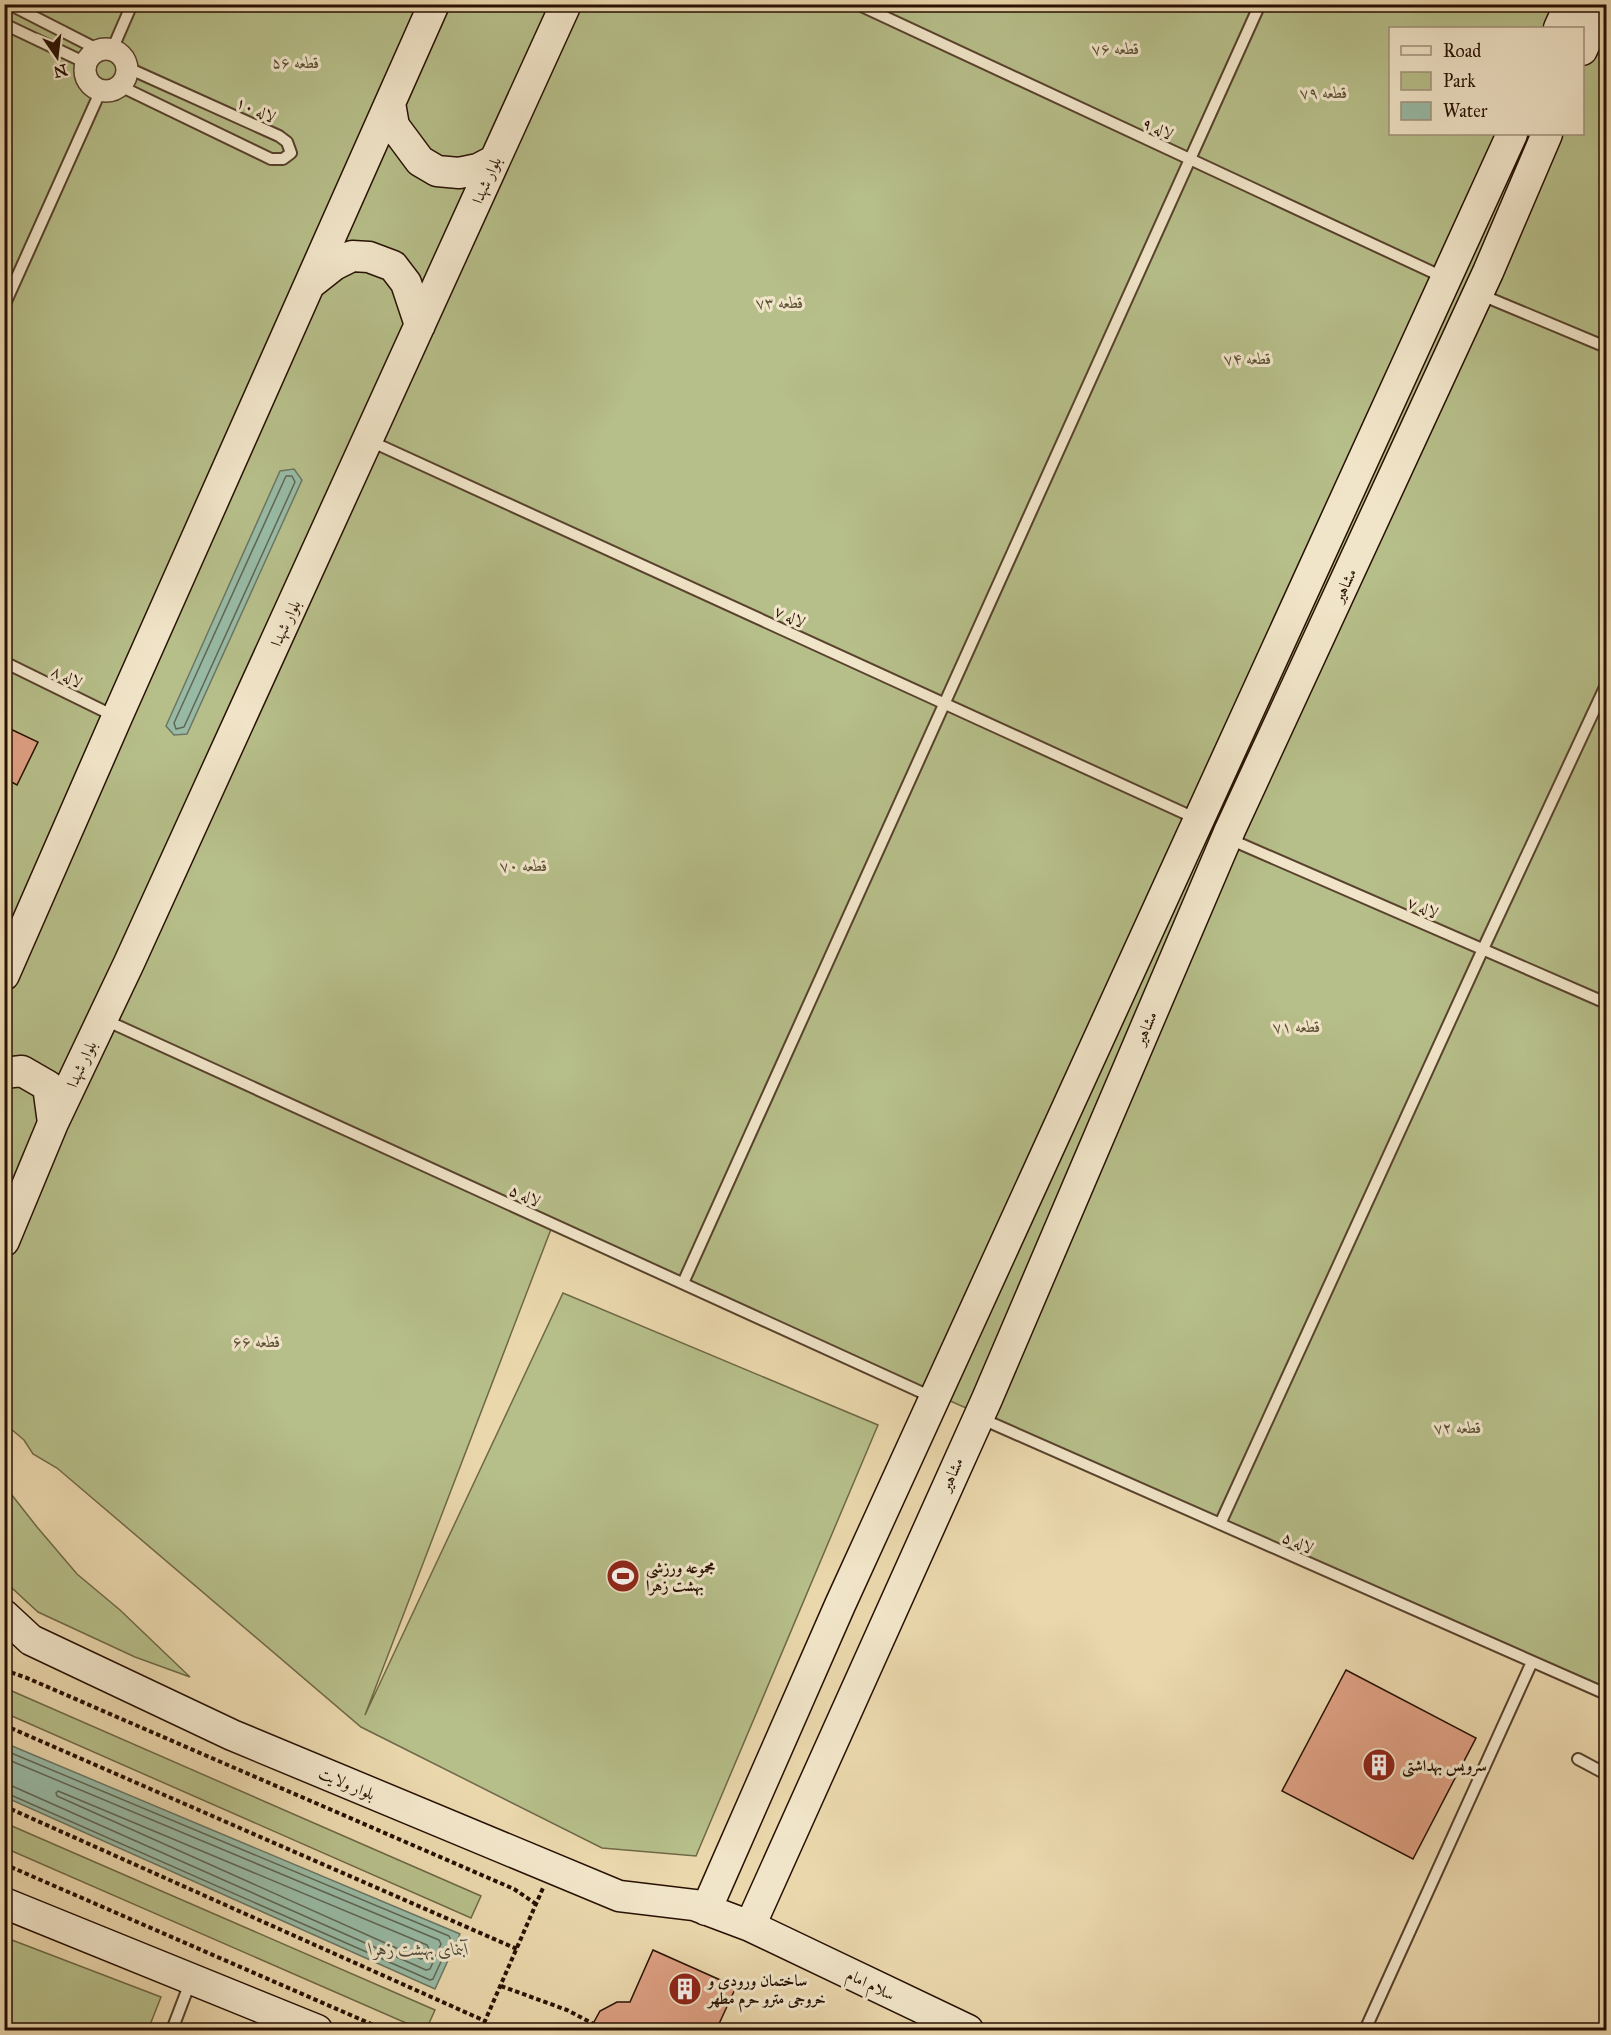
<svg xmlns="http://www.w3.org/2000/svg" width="1611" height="2035" font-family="'IM FELL Great Primer',Amiri,serif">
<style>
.green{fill:#b6be89;stroke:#6f6846;stroke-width:1.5;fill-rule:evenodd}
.water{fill:#98baa5;stroke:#6b7664;stroke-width:1.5}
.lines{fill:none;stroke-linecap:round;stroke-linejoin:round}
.shore{stroke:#606654;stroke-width:1.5}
.building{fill:#dea083;stroke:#281103;stroke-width:1.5}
.lane-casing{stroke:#58422d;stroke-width:14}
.street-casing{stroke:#58422d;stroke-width:24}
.secondary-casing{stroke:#281103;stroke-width:33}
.path{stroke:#281103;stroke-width:4;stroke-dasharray:4.5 3;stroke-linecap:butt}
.lane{stroke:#f1e5c9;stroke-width:10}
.street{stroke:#f1e5c9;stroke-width:21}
.secondary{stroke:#f1e5c9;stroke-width:30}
.labels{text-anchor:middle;stroke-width:6;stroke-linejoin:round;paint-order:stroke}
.park-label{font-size:16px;font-style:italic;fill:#5a4e32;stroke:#f1e5c9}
.street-label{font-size:16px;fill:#281103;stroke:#f1e5c9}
.poi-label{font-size:16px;font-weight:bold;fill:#281103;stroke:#f1e5c9;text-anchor:start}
.water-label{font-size:18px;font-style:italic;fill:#4f4c3c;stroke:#f1e5c9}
</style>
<rect width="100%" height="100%" fill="#ead7ac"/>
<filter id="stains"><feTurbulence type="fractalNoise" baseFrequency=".00333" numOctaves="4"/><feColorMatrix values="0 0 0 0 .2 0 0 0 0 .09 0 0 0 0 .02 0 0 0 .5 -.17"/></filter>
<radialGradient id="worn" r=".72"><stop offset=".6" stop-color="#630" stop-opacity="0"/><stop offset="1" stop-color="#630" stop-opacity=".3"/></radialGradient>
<path class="green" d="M5 5H1606V1693L553 1224 365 1715 563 1293 878 1425 696 1856 602 1848 361 1727 57 1468 33 1454 24 1440 5 1424ZM1390 28H1582V134H1390Z
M4 1485 37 1527 77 1574 120 1610 190 1677 135 1657 38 1612 12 1588 5 1574Z
M5 1688 481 1896 471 1918 5 1713Z
M5 1823 435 2010 426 2030H422L5 1848Z
M4 1937 161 1997 148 2030H5Z"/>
<path class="water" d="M294 469 302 480 187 734 174 735 166 726 280 471Z
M5 1743 460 1934 435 1989 5 1797Z"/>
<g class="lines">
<path class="shore" d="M286 476H292L295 482 184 727 176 729 174 723Z
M4 1750 449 1936 451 1940 433 1979 430 1980 4 1792
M4 1758 439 1940 441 1944 430 1969 426 1970 12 1786 4 1785
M58 1791 427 1945 429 1949 425 1958 421 1959 57 1796 56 1793Z"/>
</g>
<path class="building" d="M4 726 38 742 17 785 4 778Z
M1346 1670 1476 1738 1413 1859 1282 1791Z
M653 1950 736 1987 718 2026 713 2024 709 2031H589L600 2011 617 2002H630Z"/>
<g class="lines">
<g class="lane-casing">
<path id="lane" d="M9 4 99 50
M857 4 1445 278
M4 24 86 63
M112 50 132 4
M120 86 271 159H283L291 153 287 142 279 136 128 68
M1479 294 1606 347
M4 306 101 90
M368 440 1197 819
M4 662 114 716
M1227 838 1606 1003
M105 1020 934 1398
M683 1283 1260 4
M980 1418 1606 1694
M1220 1524 1483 949 1606 685
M1578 1759 1606 1774
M172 2030 191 1980
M1365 2030 1532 1662"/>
</g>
<g class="street-casing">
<path id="street" d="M85 70a21 21 0 1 1 42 0a21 21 0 1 1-42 0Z"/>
</g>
<g class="secondary-casing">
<path id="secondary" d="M1559 28 1570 4
M1582 50 1602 4
M390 103 394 126 420 161 437 171 459 173 478 169 495 160
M310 284 334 265 352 256 369 257 393 266 406 283 420 325
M4 975 117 717 434 4
M4 1073 22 1071 48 1086 53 1123
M4 1241 53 1123 129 963 566 4
M4 1615 31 1640 232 1735 619 1896 694 1905 750 1926 968 2030
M4 1903 317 2030
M706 1910 840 1605 1512 134
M750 1926 987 1399 1230 830 1488 272 1547 134"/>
</g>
<path class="path" d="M4 1670 27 1678 514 1889 536 1904
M4 1725 517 1949
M4 1806 485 2021
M4 1864 385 2030
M501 1986 567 2010 605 2030
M481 2030 543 1888"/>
<use href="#lane" class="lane"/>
<use href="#street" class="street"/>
<use href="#secondary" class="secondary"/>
</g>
<defs>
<g id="stadium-disc" transform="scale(1.725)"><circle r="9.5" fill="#8f2418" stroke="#f1e5c9"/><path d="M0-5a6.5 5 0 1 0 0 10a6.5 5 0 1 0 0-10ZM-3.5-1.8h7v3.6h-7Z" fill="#fff"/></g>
<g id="building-disc" transform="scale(1.725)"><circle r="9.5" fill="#8f2418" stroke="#f1e5c9"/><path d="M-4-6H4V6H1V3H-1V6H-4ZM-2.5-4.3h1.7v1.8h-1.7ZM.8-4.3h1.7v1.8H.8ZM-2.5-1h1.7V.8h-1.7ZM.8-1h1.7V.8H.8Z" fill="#fff"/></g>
</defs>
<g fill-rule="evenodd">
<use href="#stadium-disc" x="623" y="1576"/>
<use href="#building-disc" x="1379" y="1765"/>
<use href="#building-disc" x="685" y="1989"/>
</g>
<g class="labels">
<g class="park-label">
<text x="1116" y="54">قطعه ۷۶</text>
<text x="296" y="68">قطعه ۵۶</text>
<text x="1324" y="98">قطعه ۷۹</text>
<text x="780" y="308">قطعه ۷۳</text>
<text x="1248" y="364">قطعه ۷۴</text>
<text x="524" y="871">قطعه ۷۰</text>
<text x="1297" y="1032">قطعه ۷۱</text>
<text x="257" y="1347">قطعه ۶۶</text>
<text x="1458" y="1433">قطعه ۷۲</text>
</g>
<g class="street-label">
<text transform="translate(256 109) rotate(24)" y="6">لاله ۱۰</text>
<text transform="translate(1158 128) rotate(25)" y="6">لاله ۹</text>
<text transform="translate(486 180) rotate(-66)" y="6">بلوار شهدا</text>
<text transform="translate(1344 585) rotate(-65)" y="6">مشاهیر</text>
<text transform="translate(790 616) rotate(25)" y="6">لاله ۷</text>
<text transform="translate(285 623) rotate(-65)" y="6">بلوار شهدا</text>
<text transform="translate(67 676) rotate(26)" y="6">لاله ۸</text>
<text transform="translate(1423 907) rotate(23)" y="6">لاله ۷</text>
<text transform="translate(1145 1028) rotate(-67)" y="6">مشاهیر</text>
<text transform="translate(81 1064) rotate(-65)" y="6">بلوار شهدا</text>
<text transform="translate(525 1195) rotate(24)" y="6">لاله ۵</text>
<text transform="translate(951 1474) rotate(-66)" y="6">مشاهیر</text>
<text transform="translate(1298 1542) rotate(24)" y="6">لاله ۵</text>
<text transform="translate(347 1783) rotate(23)" y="6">بلوار ولایت</text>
<text transform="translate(871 1984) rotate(26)" y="6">سلام امام</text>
</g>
<g class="poi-label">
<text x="646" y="1573">مجموعه ورزشی<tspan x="646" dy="18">بهشت زهرا</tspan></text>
<text x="1402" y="1771">سرویس بهداشتی</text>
<text x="708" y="1986">ساختمان ورودی و<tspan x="708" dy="18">خروجی مترو حرم مطهر</tspan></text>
</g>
<g class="water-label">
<text x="419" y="1955">آبنمای بهشت زهرا</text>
</g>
</g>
<rect width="1611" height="2035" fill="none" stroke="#ead7ac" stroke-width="24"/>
<rect x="6" y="6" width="1599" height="2023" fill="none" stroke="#281103" stroke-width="3"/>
<rect x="12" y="12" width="1587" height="2011" fill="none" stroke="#281103" stroke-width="1.5"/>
<rect x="1389" y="27" width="195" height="108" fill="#f1e5c9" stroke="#a1907a" stroke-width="1.5"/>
<rect x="1401" y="46" width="30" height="9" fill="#f1e5c9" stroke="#a1907a" stroke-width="1.5"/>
<text x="1443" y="57" font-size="18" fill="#281103">Road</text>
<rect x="1401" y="72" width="30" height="18" fill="#b6be89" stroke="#a1907a" stroke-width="1.5"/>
<text x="1443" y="87" font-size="18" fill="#281103">Park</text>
<rect x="1401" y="102" width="30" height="18" fill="#98baa5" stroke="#a1907a" stroke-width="1.5"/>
<text x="1443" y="117" font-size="18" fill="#281103">Water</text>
<g transform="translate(57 57) rotate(166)" stroke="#f1e5c9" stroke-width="4.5" paint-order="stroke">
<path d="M0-4.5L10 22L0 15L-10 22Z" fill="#281103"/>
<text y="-9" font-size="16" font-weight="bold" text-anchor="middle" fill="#281103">N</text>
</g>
<rect width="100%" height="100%" filter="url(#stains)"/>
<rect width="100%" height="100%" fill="url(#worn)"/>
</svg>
